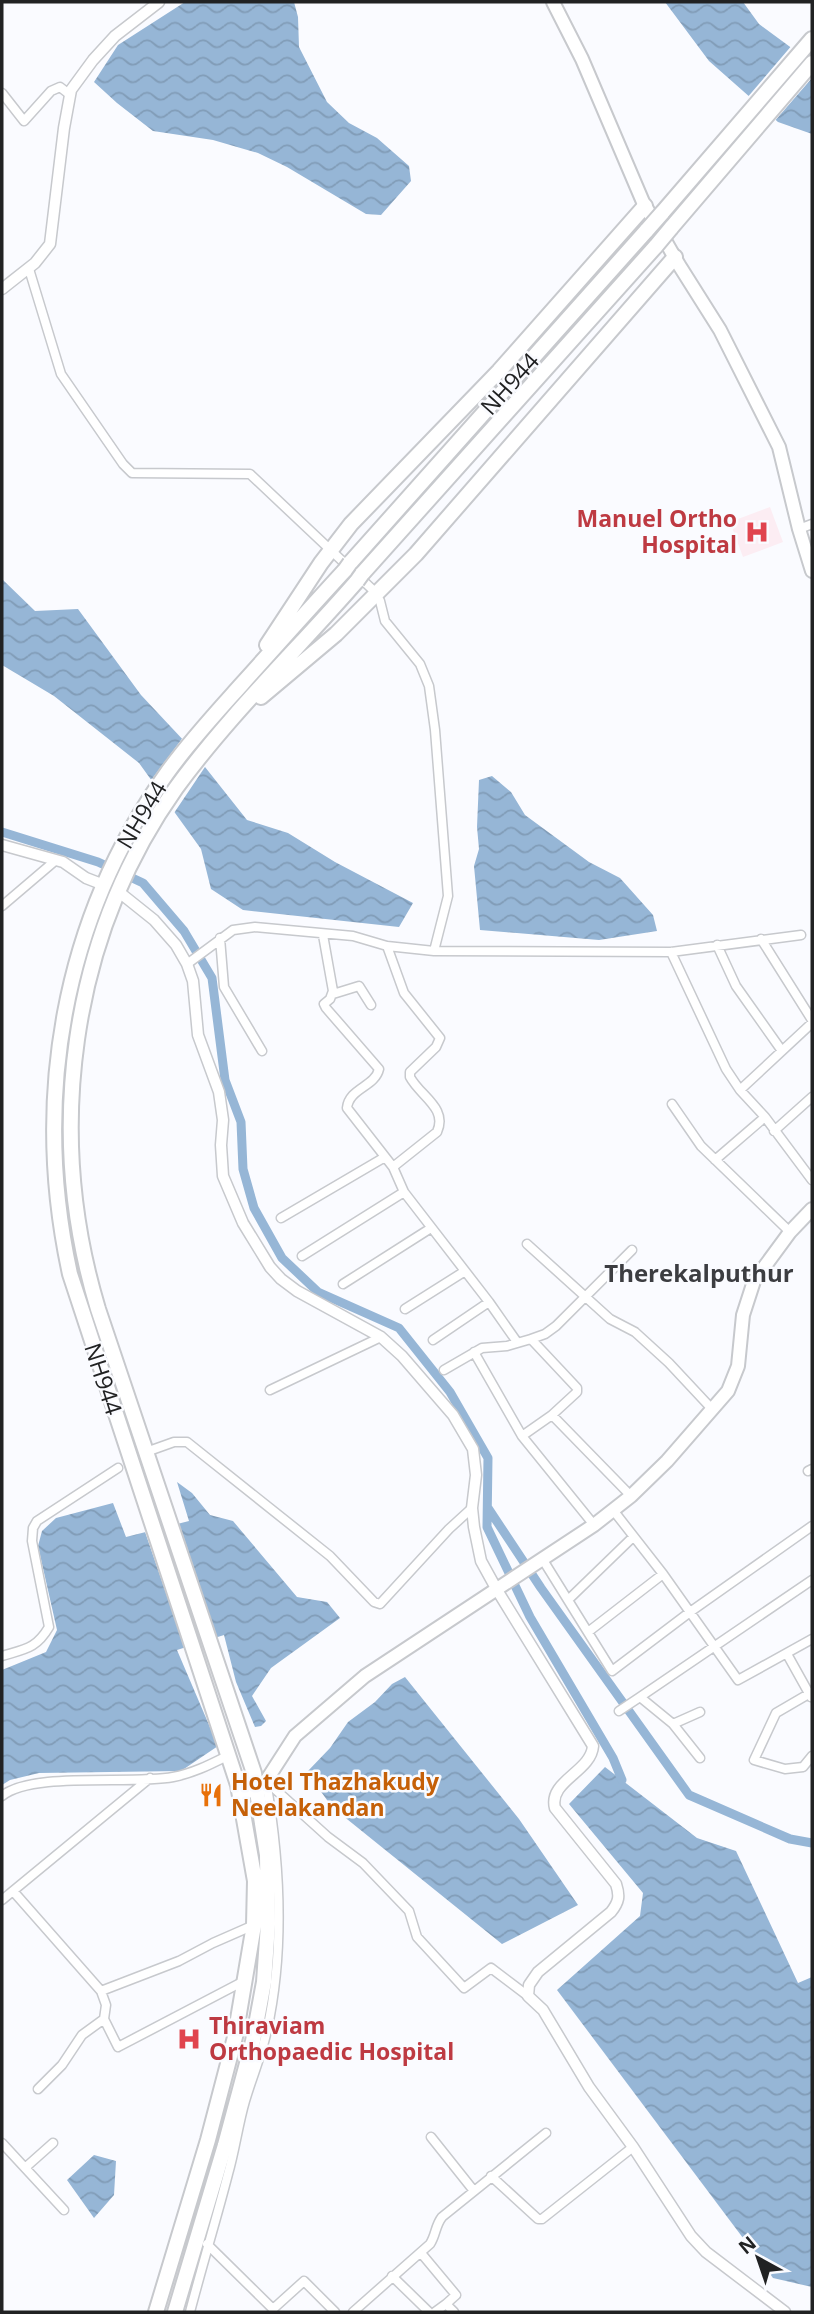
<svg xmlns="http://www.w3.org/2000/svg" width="814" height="2314" font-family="'Open Sans',sans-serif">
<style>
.medical{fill:#fcedf3}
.water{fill:url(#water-waves)}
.pier{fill:#fafbff}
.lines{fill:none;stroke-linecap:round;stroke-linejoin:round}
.canal{stroke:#96b6d6;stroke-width:9}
.minor-casing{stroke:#c7c9cd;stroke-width:11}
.tertiary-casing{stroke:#c7c9cd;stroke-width:13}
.primary-casing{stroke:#c7c9cd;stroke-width:16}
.trunk-casing{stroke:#c7c9cd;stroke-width:18}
.minor{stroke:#fff;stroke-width:8}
.tertiary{stroke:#fff;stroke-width:10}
.primary{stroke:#fff;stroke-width:12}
.trunk{stroke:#fff;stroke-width:14}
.trunk-bridge-casing{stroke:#c7c9cd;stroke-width:18;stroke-linecap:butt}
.trunk-bridge{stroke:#fff;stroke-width:14}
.labels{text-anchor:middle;stroke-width:5;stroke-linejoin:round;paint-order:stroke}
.street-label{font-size:23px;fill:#212223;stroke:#fafbff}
.health-label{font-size:23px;font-weight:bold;fill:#be3a42;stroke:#fafbff;text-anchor:end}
.food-label{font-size:23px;font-weight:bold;fill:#c56008;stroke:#fafbff;text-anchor:start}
.neighbourhood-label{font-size:24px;font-weight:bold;fill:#3c3d41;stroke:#fafbff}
</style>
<defs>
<pattern id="water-waves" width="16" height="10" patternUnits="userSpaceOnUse" patternTransform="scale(1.75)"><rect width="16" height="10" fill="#96b6d6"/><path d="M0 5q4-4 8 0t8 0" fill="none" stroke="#819cb7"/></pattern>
</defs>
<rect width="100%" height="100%" fill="#fafbff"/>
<path class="medical" d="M770 507 783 542 743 557 730 522Z"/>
<path class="water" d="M185 2H294L298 17 299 47 327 102 349 123 377 138 409 166 411 181 381 215 366 214 287 167 258 153 213 140 153 131 117 103 94 82 118 45Z
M665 2H743L759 24 812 63V134L778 122 709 61Z
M2 579 35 611 78 609 141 695 186 743 247 820 288 833 335 862 413 903 399 927 243 910 211 889 201 849 139 763 54 696 2 665Z
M492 776 511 792 525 815 589 862 620 878 653 915 657 931 599 940 480 930 474 866 479 849 477 827 479 780Z
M177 1482 192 1493 210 1515 233 1521 297 1597 327 1602 340 1618 271 1668 252 1696 266 1721 261 1726 255 1727 236 1682 224 1635 177 1650 218 1746 181 1771 39 1773 10 1780 2 1785V1670L46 1652 57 1630 38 1546 42 1531 56 1518 113 1503 126 1537 189 1521Z
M405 1677 519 1819 578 1905 502 1944 332 1807 307 1772 330 1748 348 1722 375 1702 392 1684Z
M605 1767 697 1838 736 1851 798 1983 812 1977V2287L773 2278 557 1990 640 1916 643 1893 569 1804Z
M94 2155 116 2161 114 2195 94 2218 67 2180Z"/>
<path class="pier" d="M793 44 812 59V78L773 123 746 99Z
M184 736 207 764 174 813 167 809 149 783Z
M178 1520 218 1641 186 1651 144 1529Z"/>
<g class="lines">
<path class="canal" d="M2 832 98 862 143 883 184 931 212 978 225 1080 241 1122 243 1169 254 1208 282 1258 318 1292 399 1328 450 1392 488 1458 487 1527 530 1617 613 1758 622 1780
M488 1508 541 1588 689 1795 790 1839 812 1843"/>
<g class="minor-casing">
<path id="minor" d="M2 93 24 121 51 91 60 87 69 94
M29 269 61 374 123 464 132 473 250 474 373 590 380 601 385 621 420 664 429 686 435 730 448 896 434 951
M799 529 812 524
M2 906 56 860
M323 935 333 991 330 999 324 1004 326 1008 379 1069C375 1087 349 1088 347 1108L393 1167 404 1192 489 1302 517 1342
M220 938 224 987 262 1051
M761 939 812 1020
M717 945 736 986 782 1051
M387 946 404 993 440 1038 436 1047 410 1072V1077C420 1096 448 1108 437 1132L393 1167
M671 952 726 1069 740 1090 765 1117 812 1180
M187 964 233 930 255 927 353 936 387 946 434 951 671 952 801 935
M333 994 359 986 371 1005
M740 1090 812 1023
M672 1104 701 1146 790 1232
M774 1131 812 1097
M715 1160 765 1117
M281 1218 385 1157
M527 1244 610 1319 635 1332 669 1363 712 1409
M302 1256 404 1192
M343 1284 431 1228
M405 1309 465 1271
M531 1339 545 1334 556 1326 632 1250
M433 1340 489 1302
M474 1352 522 1436 594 1525
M444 1370 482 1348 507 1346 531 1339 577 1388V1392L552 1415
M270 1390 381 1337
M522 1436 552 1415 631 1496
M146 1452 174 1442H187L330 1556 374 1602 380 1604 449 1529 472 1508
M808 1471 812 1469
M613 1510 663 1574 738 1680 812 1639
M543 1560 612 1671 690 1612 812 1526
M568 1600 633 1537
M588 1632 663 1574
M787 1654 811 1697
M2 1656C25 1649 36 1649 49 1627L32 1541 33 1528 37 1521 118 1468
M812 1692 776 1713 754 1760 785 1769 803 1767 812 1756
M619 1711 640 1697
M673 1724 700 1712
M700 1758 673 1724 640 1697 812 1580
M266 1781 328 1837 363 1863 409 1911 417 1937 464 1988 491 1968 528 1996
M2 1796C32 1771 132 1785 173 1777 194 1773 211 1764 229 1755
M13 1891 101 1991 106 2005 104 2019 118 2047 244 1981
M2 1900 150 1778
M101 1991 179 1961 213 1943 254 1925
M38 2089 62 2065 82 2035 104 2019
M431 2137 474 2191
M2 2143 64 2210
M26 2167 53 2143
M491 2176 538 2219H542L633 2147
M207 2244 273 2309 304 2281 335 2312
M421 2253 456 2295 446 2304 454 2312
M392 2276 429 2312
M190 2312C202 2266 216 2220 228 2174 235 2150 238 2125 245 2101 252 2077 262 2054 267 2030 285 1949 280 1862 266 1781
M353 2312 430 2244C436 2235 435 2226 442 2217L546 2133
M435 2312 446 2304"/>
</g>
<g class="tertiary-casing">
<path id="tertiary" d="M2 289 35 263 50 244 64 128 71 90 93 60 115 36 159 2
M2 845 63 862 86 878 104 885
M119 892 154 920 176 945 187 964 193 981 198 1035 219 1092 223 1120 221 1145 223 1176 243 1223 270 1267 281 1279 297 1291 381 1337 402 1356 453 1415 473 1449 476 1475 472 1508 474 1527 481 1561 497 1590 593 1746C591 1772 548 1781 555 1808L616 1884C620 1896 619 1902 611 1912L538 1972 529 1985 528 1996 543 2010 589 2087 633 2147 691 2236 706 2252 785 2312"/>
</g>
<g class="primary-casing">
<path id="primary" d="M553 2 582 59 643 202 679 265 720 330 779 447 799 529 812 571
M241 1796 266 1781 295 1736 365 1676 594 1525 631 1496 667 1461 728 1391 738 1366 743 1315 754 1281 790 1232 812 1209"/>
</g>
<g class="trunk-casing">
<path id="trunk" d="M662 213 812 39
M671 228 812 63
M350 563 647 230
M362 574 656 246
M267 645 321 563 351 524 499 371 645 206
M261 697 336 634 416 554 675 257
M156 2312 208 2140 235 2037 254 1925 255 1881 238 1785 70 1274C32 1100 62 920 167 773 189 742 216 713 242 684 276 646 310 608 345 570
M175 2312 225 2145 253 2041 264 1982 268 1924 267 1855 254 1773 98 1309C45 1134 69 939 176 788 230 714 297 650 357 581"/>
</g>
<use href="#minor" class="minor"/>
<use href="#tertiary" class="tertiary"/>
<use href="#primary" class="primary"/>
<use href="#trunk" class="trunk"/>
<g class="trunk-bridge-casing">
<path id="trunk-bridge" d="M647 230 662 213
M656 246 671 228
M345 570 350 563
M357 581 362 574"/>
</g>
<use href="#trunk-bridge" class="trunk-bridge"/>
</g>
<defs>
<g id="hospital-bare" transform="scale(1.89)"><path d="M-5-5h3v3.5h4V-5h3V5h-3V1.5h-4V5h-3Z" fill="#e0444e" stroke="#fafbff" stroke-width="2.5" paint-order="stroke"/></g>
<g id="restaurant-bare" transform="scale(1.89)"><path d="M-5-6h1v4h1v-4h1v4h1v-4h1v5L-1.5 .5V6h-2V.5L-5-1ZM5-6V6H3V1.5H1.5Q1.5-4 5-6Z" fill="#e8710a" stroke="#fafbff" stroke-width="2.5" paint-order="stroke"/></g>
</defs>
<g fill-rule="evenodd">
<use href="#hospital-bare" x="757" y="532"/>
<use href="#restaurant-bare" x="211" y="1795"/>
<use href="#hospital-bare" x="189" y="2039"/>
</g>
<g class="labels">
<g class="street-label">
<text transform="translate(510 384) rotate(-48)" y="8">NH944</text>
<text transform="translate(142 815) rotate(-59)" y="8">NH944</text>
<text transform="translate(103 1379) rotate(72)" y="8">NH944</text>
</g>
<g class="health-label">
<text x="737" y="527">Manuel Ortho<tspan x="737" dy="26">Hospital</tspan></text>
<text x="209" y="2034" text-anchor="start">Thiraviam<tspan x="209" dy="26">Orthopaedic Hospital</tspan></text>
</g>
<g class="food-label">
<text x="231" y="1790">Hotel Thazhakudy<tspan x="231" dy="26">Neelakandan</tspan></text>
</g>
<g class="neighbourhood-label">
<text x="699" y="1282">Therekalputhur</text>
</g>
</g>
<rect width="814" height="2314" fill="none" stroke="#212223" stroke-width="7"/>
<g transform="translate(758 2258) rotate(320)" stroke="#fafbff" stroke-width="5" paint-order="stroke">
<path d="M0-5L12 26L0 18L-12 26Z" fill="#212223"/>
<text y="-10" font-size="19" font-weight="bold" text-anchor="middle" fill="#212223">N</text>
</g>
</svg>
